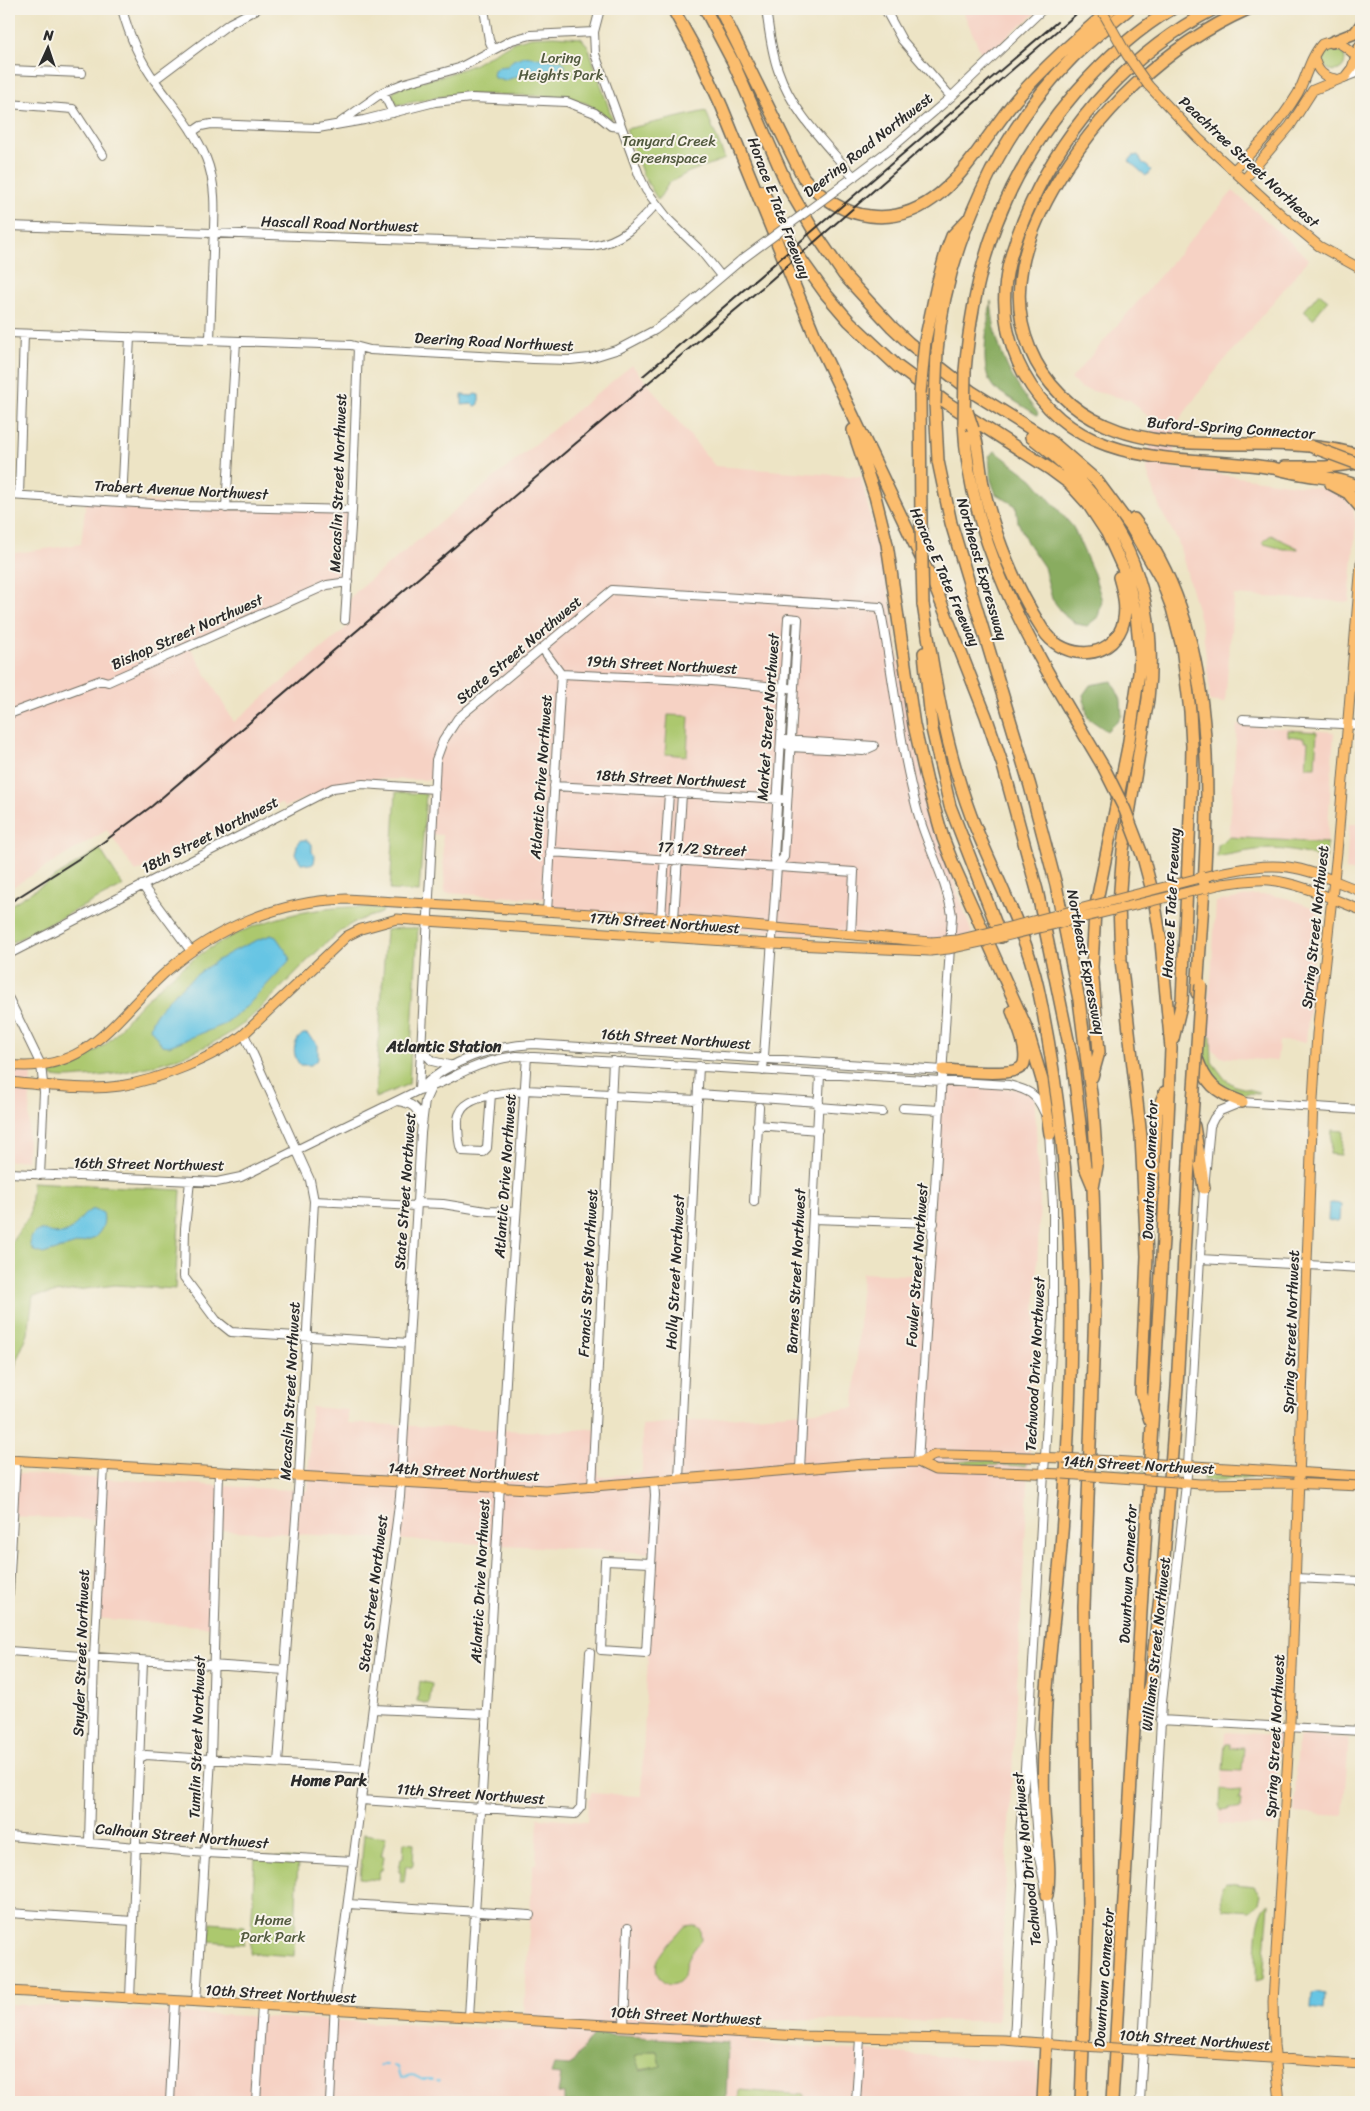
<svg xmlns="http://www.w3.org/2000/svg" width="1370" height="2111" viewBox="0 0 1370 2111" font-family="Sriracha,sans-serif">
	<style>
		.built { fill: #f6d2c4 }
		.green { fill: #acc86e; stroke: #6c7a4c }
		.forest { fill: #89ac61; stroke: #5a6c46; fill-rule: evenodd }
		.water { fill: #66c5e4; stroke: #487888 }
		.lines { fill: none; stroke-linecap: round; stroke-linejoin: round }
		.stream { stroke: #66c5e4; stroke-width: 2 }
		.minor-casing { stroke: #6f6c61; stroke-width: 10 }
		.major-casing { stroke: #6f6c61; stroke-width: 11 }
		.highway-casing { stroke: #6f6c61; stroke-width: 14 }
		.minor { stroke: #fff; stroke-width: 8 }
		.major { stroke: #fbbd6e; stroke-width: 9 }
		.highway { stroke: #fbbd6e; stroke-width: 11 }
		.rail { stroke: #2b2b2b; stroke-width: 2 }
		.minor-bridge-casing { stroke: #6f6c61; stroke-width: 10; stroke-linecap: butt }
		.major-bridge-casing { stroke: #6f6c61; stroke-width: 11; stroke-linecap: butt }
		.highway-bridge-casing { stroke: #6f6c61; stroke-width: 14; stroke-linecap: butt }
		.minor-bridge { stroke: #fff; stroke-width: 8 }
		.major-bridge { stroke: #fbbd6e; stroke-width: 9 }
		.highway-bridge { stroke: #fbbd6e; stroke-width: 11 }
		.labels { text-anchor: middle; dominant-baseline: central; stroke-width: 4; stroke-linejoin: round; paint-order: stroke }
		.park-label { font-size: 15px; fill: #525a3f; stroke: #f7f3e8 }
		.street-label { font-size: 15px; fill: #2b2b2b; stroke: #f7f3e8 }
		.neighbourhood-label { font-size: 16px; font-weight: bold; fill: #2b2b2b; stroke: #f7f3e8 }
	</style>
	<rect width="100%" height="100%" fill="#f7f3e8"/>
	<filter id="ink" filterUnits="userSpaceOnUse"><feTurbulence type="fractalNoise" baseFrequency=".02" numOctaves="2"/><feDisplacementMap in="SourceGraphic" scale="10" xChannelSelector="R" yChannelSelector="G"/><feConvolveMatrix kernelMatrix="1 2 1 2 8 2 1 2 1" color-interpolation-filters="sRGB"/></filter>
	<filter id="wash" filterUnits="userSpaceOnUse"><feTurbulence type="fractalNoise" baseFrequency=".0096" numOctaves="4" result="noise"/><feDisplacementMap in="SourceGraphic" scale="20" xChannelSelector="R" yChannelSelector="G"/><feGaussianBlur stdDeviation="1.12" result="paint"/><feColorMatrix in="noise" values="0 0 0 0 0 0 0 0 0 0 0 0 0 0 0 0 0 1.4 0 .05"/><feComposite in="paint" operator="in"/></filter>
	<g filter="url(#wash)">
		<rect width="100%" height="100%" fill="#ede4c5"/>
		<path class="built" d="M962,9H1042L1013,31L984,60Z
			M1233,191L1309,259L1208,380L1175,426L1173,468L1340,491L1353,507L1356,526L1349,602L1234,595L1225,703L1209,701V685L1203,631L1178,541L1161,511L1147,471L1153,421L1130,400L1080,388L1071,379Z
			M632,365L715,466L861,477L889,595L907,715L938,837L972,934L951,940L842,938L545,915V899L445,893L442,835L426,834L432,780L356,779L284,807L281,803L260,811L136,872L107,830L9,889V554L81,544L86,500L352,508L349,576L187,642L234,722L346,628L348,600L361,587Z
			M1237,725L1334,732L1327,843L1229,837Z
			M1349,824H1361V873L1346,870Z
			M1253,895H1270L1290,899L1314,908L1318,916L1306,1042L1279,1041L1277,1061L1221,1057L1211,1047V1036L1204,1035L1206,1011L1211,981L1216,902Z
			M9,1068L31,1074L27,1160L9,1161Z
			M940,1084L1034,1090L1040,1198L1028,1488L998,2021L753,2020L751,2043L1035,2063L1038,2072L1036,2102H9V2004L523,2030L533,1864H536L538,1818L587,1822L588,1799H590L591,1793L641,1796L653,1553L219,1530L211,1627L94,1618L98,1520L9,1516V1473L308,1491L311,1407L348,1410V1423L549,1432L596,1428L599,1477L642,1473V1425L854,1408L862,1273L930,1276Z
			M1225,1732L1279,1735L1274,1827L1219,1824Z
			M1303,1735L1349,1738L1343,1816L1294,1813L1298,1740Z"/>
		<path class="green" d="M554,36L581,38L588,46L612,118L610,119L586,103L552,96L456,94L397,105L392,95L395,90L407,84L443,76L473,65L514,42L531,37Z
			M1323 60a11 11 0 1 1 22 0a11 11 0 1 1-22 0Z
			M706,111L725,159L689,172L669,183L658,200L643,175L626,129Z
			M1319,293L1328,300L1313,319L1304,311Z
			M1271,535L1298,548V549H1283L1264,544L1263,541Z
			M668,715L689,716L687,756L665,754Z
			M1288,730L1317,732L1315,767H1306L1308,741H1305V738L1288,736Z
			M396,792L426,794L419,892L390,890Z
			M1229,837L1327,843L1326,858C1314,857 1303,852 1291,851C1266,846 1242,852 1217,857L1218,845Z
			M100,849L123,886L9,944V906Z
			M351,907L380,908L384,910C379,916 367,916 360,920C352,923 344,928 337,934C306,959 280,991 250,1018C212,1053 131,1076 81,1077C71,1078 60,1079 50,1076L49,1072L52,1069C72,1062 96,1055 112,1038C117,1034 120,1028 124,1023C133,1013 143,1002 153,993C209,938 273,910 351,907Z
			M400,928H418L409,1084L375,1098L386,930Z
			M1204,1035L1211,1036L1212,1062L1225,1079L1235,1086L1259,1092V1094L1246,1093L1245,1095C1209,1092 1202,1066 1204,1035Z
			M1332,1130L1343,1131L1341,1155L1330,1154Z
			M32,1182L181,1190L175,1289L115,1285L33,1296L28,1334L17,1359L11,1386L9,1440V1246L30,1215Z
			M985,1460L1026,1463V1466L986,1465L947,1467L933,1465L935,1463Z
			M1063,1466L1161,1472L1168,1474L1070,1469Z
			M1261,1474L1280,1476H1261L1225,1480H1203L1204,1475Z
			M420,1681L432,1684L429,1704L417,1701Z
			M1225,1744H1230V1748L1244,1747L1242,1771L1223,1770Z
			M1221,1789L1231,1791L1241,1790L1239,1800H1241L1240,1809L1229,1807V1809L1222,1810L1220,1807Z
			M364,1834L386,1837L381,1856H384L382,1870H380L378,1880L360,1878Z
			M404,1842L414,1843L413,1864L412,1866H406L404,1882H400L401,1873L399,1872L401,1858H403Z
			M255,1856L298,1859L294,1956L250,1953Z
			M1226,1883L1254,1886L1261,1895L1259,1904L1250,1911L1224,1909C1220,1903 1220,1888 1226,1883Z
			M1269,1903L1263,1979L1256,1981C1257,1960 1253,1915 1269,1903Z
			M211,1923L245,1926L244,1944L209,1941Z
			M693,1925L700,1929L701,1940C696,1947 689,1955 686,1963C684,1970 686,1976 680,1981C667,1993 651,1974 658,1960C664,1948 677,1936 685,1926Z
			M646,2051H658L661,2065L659,2067L638,2070L635,2056Z
			M739,2090L805,2095L804,2102H738Z"/>
		<path class="forest" d="M991,301C995,348 1008,377 1038,413L1037,415L995,389C977,371 988,325 991,301Z
			M995,451L1032,479L1073,527L1094,574L1102,601L1098,617L1087,626L1077,624L1066,617L1052,599L1044,567L1027,542L1018,522L1016,506L996,494L991,480L989,456Z
			M1112,681L1121,700L1122,716L1107,731L1088,718L1083,695L1090,685Z
			M594,2034L728,2043L726,2102H564V2094L558,2093L561,2075L551,2074L554,2065L570,2066ZM649,2051H658L661,2066L640,2071L635,2056Z"/>
		<path class="water" d="M524,56L562,61L566,66L559,75L528,72L504,81L493,77L494,70L498,67L508,66L513,60Z
			M1138,155L1144,165L1145,164L1151,170L1146,176L1129,161L1133,156Z
			M475,394L479,395V404L476,406L472,404L462,405V395L472,396Z
			M301,840H307L312,844V852L315,857L314,863L311,865L301,863L295,854L297,845Z
			M271,935L276,937L290,957L289,961L247,1006L223,1025L169,1046L162,1045L150,1028C153,1014 163,1005 172,996C201,968 233,948 271,935Z
			M303,1034H307L318,1045V1059L311,1065H300C292,1055 292,1042 303,1034Z
			M1332,1203L1341,1204L1340,1221L1337,1222L1328,1220L1329,1204Z
			M95,1209L103,1213C106,1224 101,1232 93,1239L43,1254L34,1251L30,1245L31,1237C42,1223 50,1237 64,1233C77,1230 81,1211 95,1209Z
			M1316,1992L1325,1994L1324,2010L1311,2008L1312,1993Z"/>
		<g class="lines">
			<path class="stream" d="M380,2065H387
				M393,2066L397,2067L399,2074L402,2077
				M404,2077L413,2075L423,2080H433
				M437,2081H439"/>
		</g>
	</g>
	<g filter="url(#ink)">
		<g class="lines">
			<g class="minor-casing">
				<path id="minor" d="M122,9C129,35 139,59 155,81C173,106 194,129 206,158C218,187 214,221 213,252C212,282 211,311 210,340
					M484,9L489,40L493,49
					M600,9L594,32L595,54L639,175L646,190L669,220L701,251L721,276
					M766,9C769,29 771,50 778,70C792,112 826,144 854,177
					M885,9L902,40L951,97
					M9,70L82,73
					M1343,78L1361,71
					M154,80L230,23L257,9
					M383,92L393,113
					M9,104L73,109L103,155
					M338,124L383,92L405,83L459,68L512,40L531,35L594,32
					M192,132L201,126L211,124L318,128L364,120L435,102L471,98L567,102L595,113L611,126L621,127
					M844,184L893,147L951,97L1043,9
					M9,226L592,246C621,242 637,225 656,204
					M9,333L351,345L370,350L533,359L570,360L590,358L619,349L655,330L681,311L741,260
					M9,495L184,506L352,510
					M19,495L24,334
					M122,502L130,337
					M226,508L236,341
					M345,620L352,510L358,347
					M542,648L561,674
					M561,674L711,681L788,688
					M9,714L101,680L108,682L327,585L348,582
					M1243,719L1361,725
					M785,740L874,746
					M787,745L790,747L863,751L874,746
					M554,786L782,799
					M550,852L854,872L851,934
					M142,885L191,951
					M547,912L561,674
					M661,918L669,793
					M674,919L682,794
					M9,954L333,788L363,784L435,789
					M9,999L41,1065L44,1092L40,1175
					M244,1034L310,1180L314,1201L299,1477L278,1763
					M421,1049L432,1061L453,1066
					M763,1071L777,866L774,857L788,618L798,619L784,857L777,866
					M420,1089C449,1060 493,1046 533,1044L943,1070
					M419,1090L436,760L443,741L458,718L612,590L880,607C893,673 899,741 916,806C925,843 946,877 952,915L918,1462
					M524,1090L611,1094
					M491,1094L487,1148L483,1152L462,1151C458,1145 459,1136 458,1128C458,1123 457,1118 460,1113C467,1095 508,1092 524,1091
					M698,1094L819,1102
					M611,1096L698,1100
					M397,1101C411,1103 419,1107 420,1122
					M819,1107L882,1112
					M903,1108L940,1110
					M757,1125L818,1130
					M9,1173L217,1182L241,1177L419,1090C437,1087 451,1077 467,1070C483,1063 500,1058 517,1056L1009,1085C1028,1090 1036,1093 1044,1112
					M190,1181L185,1228L184,1277L216,1320L231,1332L409,1343
					M314,1201L416,1206
					M754,1202L759,1107
					M416,1203L443,1204L486,1211L516,1212
					M813,1219L934,1223
					M1200,1259L1361,1268
					M800,1469L820,1075
					M679,1479L699,1066
					M592,1487L613,1061
					M651,1563L605,1561L601,1650L646,1653L655,1495L654,1482
					M1295,1578L1361,1581
					M9,1593L16,1460
					M9,1651L285,1670
					M373,1709L486,1714
					M1160,1720L1361,1731
					M140,1758L146,1755L365,1769
					M361,1800L575,1814L581,1807L590,1652
					M9,1836L206,1853L353,1861
					M89,1842L94,1657L104,1466
					M1021,1857L1028,1851L1038,1853
					M348,1904L530,1915
					M9,1913L133,1921
					M130,1999L143,1661
					M196,2002L211,1758L219,1472
					M469,2017L512,1278L527,1056
					M624,2026L628,1928
					M1014,2041L1022,1885L1020,1835L1027,1741
					M1046,2043L1051,1942L1047,1895L1038,1853L1029,1732L1053,1318V1205L1049,1131
					M170,2102L175,2001
					M256,2102L262,2006
					M330,2102L335,2002L400,1497L421,1133L425,1101L431,1088
					M856,2102L860,2038
					M1140,2102L1162,1702L1188,1466L1204,1188L1210,1126L1214,1118L1220,1111L1242,1102L1361,1110"/>
			</g>
			<g class="major-casing">
				<path id="major" d="M1314,57C1317,70 1322,77 1336,79
					M1148,85L1198,138L1284,217L1319,246L1361,269
					M1234,170C1259,145 1280,123 1298,93C1306,78 1310,57 1322,44C1337,38 1345,46 1356,56L1352,68L1345,77L1313,90L1290,126L1244,180
					M1215,874C1238,869 1264,864 1288,867C1313,870 1338,883 1361,891
					M1222,884C1238,882 1253,879 1269,880C1300,883 1332,899 1361,910
					M9,1065C90,1074 115,1017 167,971C216,927 280,901 346,899L674,919L931,942
					M9,1082C45,1085 84,1091 120,1086C158,1080 214,1058 244,1034L347,936L361,929L397,919L771,944L930,951
					M9,1460L545,1490L865,1464L918,1462L935,1455H949L1063,1458
					M918,1462L935,1470L1063,1474
					M1177,1465L1361,1476
					M1176,1482L1200,1484L1287,1483L1361,1486
					M9,1991L800,2036L1004,2040L1066,2045
					M1132,2049L1361,2064
					M1280,2102L1274,2045L1273,2002L1290,1722L1313,1100L1317,1034L1337,852L1361,563"/>
			</g>
			<g class="highway-casing">
				<path id="highway" d="M673,9L698,54L722,107L815,336L935,587L986,716L1003,766L1037,890L1073,1064L1085,1167L1093,1186
					M705,9L733,62L789,189L815,233L844,275L892,327L909,343L972,392L1052,442L1097,481L1131,527L1161,579L1172,608L1182,647L1190,711L1192,746L1191,793L1182,1001L1173,1039
					M720,9L803,177C821,198 842,213 870,216C945,225 979,141 1020,95C1048,63 1079,36 1111,9
					M1214,9C1134,50 1068,122 1031,203C1006,257 993,305 1018,362C1033,396 1060,425 1094,440C1151,465 1213,458 1273,468C1282,470 1292,473 1301,474C1322,478 1342,478 1361,488
					M1248,9C1165,46 1096,113 1052,191C1024,241 1007,294 1030,349C1044,383 1072,411 1105,425C1181,460 1282,430 1361,456
					M1332,42L1355,33L1361,25
					M1356,56L1361,46
					M762,191L797,254L825,293L849,321L897,366L947,403L1050,469L1069,483L1088,504L1107,533L1127,577L1136,614L1140,653L1139,673L1128,747L1095,910L1092,967L1099,1052L1092,1077
					M925,341L937,285L947,249L952,236L968,219
					M937,351C946,247 998,133 1072,58C1090,40 1110,25 1129,9
					M965,371C974,263 1004,176 1075,93C1103,61 1136,30 1172,9
					M920,393L921,523
					M935,404L938,461L951,523L1030,786L1056,885L1079,1000L1093,1109L1097,1166L1093,1188L1096,1281L1084,1607L1088,1911L1081,2102
					M964,423C969,552 1040,659 1104,768
					M973,429C980,448 979,470 984,489C995,537 1016,588 1043,630C1059,656 1102,663 1119,633C1129,616 1124,594 1119,577
					M853,430L875,496L887,544L914,725L927,782L943,838L954,866L1027,1029L1042,1080L1050,1134
					M1031,437C1121,505 1161,586 1148,699L1123,850L1119,903L1121,960L1141,1137L1147,1256L1141,1392L1150,1420
					M1284,467H1326L1358,463
					M1331,484L1348,493L1361,508
					M1134,519C1232,647 1206,842 1197,993
					M923,604C934,677 945,746 971,816C993,873 1025,928 1038,988C1078,1174 1076,1357 1061,1546C1057,1599 1049,1651 1046,1704C1044,1739 1042,1774 1044,1810C1045,1838 1052,1867 1047,1895
					M924,653L932,729L950,806L1001,937
					M1196,1056C1206,1084 1215,1092 1242,1102
					M943,1070C958,1070 1020,1079 1024,1063C1028,1048 1017,1025 1012,1011
					M1194,1126L1204,1188
					M1151,1212L1157,1112L1165,1092
					M1140,1716L1150,1684L1163,1571L1177,1387L1189,1163
					M1043,2102L1046,2043
					M1112,2102L1163,1239L1171,1048L1161,942L1154,898L1143,857"/>
			</g>
			<use href="#minor" class="minor"/>
			<use href="#major" class="major"/>
			<use href="#highway" class="highway"/>
			<path class="rail" d="M643,376L1057,22
				M9,903L94,849L152,806L575,444L764,286L1082,9"/>
			<g class="minor-bridge-casing">
				<path id="minor-bridge" d="M741,260L844,184"/>
			</g>
			<g class="major-bridge-casing">
				<path id="major-bridge" d="M1101,9L1127,55L1148,85
					M931,942L957,940L986,933L1215,874
					M930,951L948,949L985,941L1222,884
					M1063,1458L1177,1465
					M1063,1474L1176,1482
					M1066,2045L1132,2049"/>
			</g>
			<g class="highway-bridge-casing">
				<path id="highway-bridge" d="M920,393L925,341
					M935,404L937,351
					M967,411L973,429
					M964,423L965,371
					M1310,446L1361,465
					M921,523L923,604
					M1104,768L1125,810L1143,857
					M1202,877L1205,888
					M1189,1163L1201,984"/>
			</g>
			<use href="#minor-bridge" class="minor-bridge"/>
			<use href="#major-bridge" class="major-bridge"/>
			<use href="#highway-bridge" class="highway-bridge"/>
		</g>
	</g>
	<g class="labels">
		<g class="park-label">
			<text x="561" y="58">Loring<tspan x="561" dy="17">Heights Park</tspan></text>
			<text x="669" y="141">Tanyard Creek<tspan x="669" dy="17">Greenspace</tspan></text>
			<text x="273" y="1920">Home<tspan x="273" dy="17">Park Park</tspan></text>
		</g>
		<g class="street-label">
			<text transform="translate(868 145) rotate(-38)">Deering Road Northwest</text>
			<text transform="translate(1249 162) rotate(43)">Peachtree Street Northeast</text>
			<text transform="translate(779 208) rotate(69)">Horace E Tate Freeway</text>
			<text transform="translate(340 224) rotate(2)">Hascall Road Northwest</text>
			<text transform="translate(494 342) rotate(3)">Deering Road Northwest</text>
			<text transform="translate(1231 428) rotate(4)">Buford-Spring Connector</text>
			<text transform="translate(338 483) rotate(-88)">Mecaslin Street Northwest</text>
			<text transform="translate(181 490) rotate(3)">Trabert Avenue Northwest</text>
			<text transform="translate(982 569) rotate(74)">Northeast Expressway</text>
			<text transform="translate(945 577) rotate(66)">Horace E Tate Freeway</text>
			<text transform="translate(187 632) rotate(-24)">Bishop Street Northwest</text>
			<text transform="translate(519 650) rotate(-40)">State Street Northwest</text>
			<text transform="translate(662 665) rotate(3)">19th Street Northwest</text>
			<text transform="translate(768 717) rotate(-86)">Market Street Northwest</text>
			<text transform="translate(541 777) rotate(-86)">Atlantic Drive Northwest</text>
			<text transform="translate(671 779) rotate(3)">18th Street Northwest</text>
			<text transform="translate(210 835) rotate(-27)">18th Street Northwest</text>
			<text transform="translate(702 849) rotate(3)">17 1/2 Street</text>
			<text transform="translate(1171 903) rotate(-87)">Horace E Tate Freeway</text>
			<text transform="translate(665 923) rotate(4)">17th Street Northwest</text>
			<text transform="translate(1315 927) rotate(-84)">Spring Street Northwest</text>
			<text transform="translate(1086 962) rotate(79)">Northeast Expressway</text>
			<text transform="translate(676 1039) rotate(4)">16th Street Northwest</text>
			<text transform="translate(149 1164) rotate(1)">16th Street Northwest</text>
			<text transform="translate(1150 1170) rotate(-88)">Downtown Connector</text>
			<text transform="translate(505 1176) rotate(-86)">Atlantic Drive Northwest</text>
			<text transform="translate(405 1191) rotate(-86)">State Street Northwest</text>
			<text transform="translate(917 1265) rotate(-86)">Fowler Street Northwest</text>
			<text transform="translate(796 1271) rotate(-87)">Barnes Street Northwest</text>
			<text transform="translate(675 1272) rotate(-87)">Holly Street Northwest</text>
			<text transform="translate(588 1273) rotate(-87)">Francis Street Northwest</text>
			<text transform="translate(1291 1332) rotate(-88)">Spring Street Northwest</text>
			<text transform="translate(1035 1364) rotate(-87)">Techwood Drive Northwest</text>
			<text transform="translate(290 1391) rotate(-87)">Mecaslin Street Northwest</text>
			<text transform="translate(1139 1465) rotate(3)">14th Street Northwest</text>
			<text transform="translate(464 1472) rotate(3)">14th Street Northwest</text>
			<text transform="translate(1128 1574) rotate(-87)">Downtown Connector</text>
			<text transform="translate(480 1581) rotate(-87)">Atlantic Drive Northwest</text>
			<text transform="translate(373 1593) rotate(-83)">State Street Northwest</text>
			<text transform="translate(1156 1644) rotate(-84)">Williams Street Northwest</text>
			<text transform="translate(81 1653) rotate(-88)">Snyder Street Northwest</text>
			<text transform="translate(1275 1736) rotate(-87)">Spring Street Northwest</text>
			<text transform="translate(197 1737) rotate(-88)">Tumlin Street Northwest</text>
			<text transform="translate(471 1794) rotate(4)">11th Street Northwest</text>
			<text transform="translate(182 1836) rotate(5)">Calhoun Street Northwest</text>
			<text transform="translate(1027 1859) rotate(-96)">Techwood Drive Northwest</text>
			<text transform="translate(1104 1978) rotate(-86)">Downtown Connector</text>
			<text transform="translate(281 1994) rotate(3)">10th Street Northwest</text>
			<text transform="translate(686 2016) rotate(3)">10th Street Northwest</text>
			<text transform="translate(1195 2040) rotate(4)">10th Street Northwest</text>
		</g>
		<g class="neighbourhood-label">
			<text x="444" y="1046">Atlantic Station</text>
			<text x="329" y="1780">Home Park</text>
		</g>
	</g>
	<rect width="1370" height="2111" fill="none" stroke="#f7f3e8" stroke-width="30"/>
	<g transform="translate(48 48) rotate(3)" stroke="#f7f3e8" stroke-width="4" paint-order="stroke">
	<path d="M0-4L9 19L0 12L-9 19Z" fill="#2b2b2b"/>
	<text y="-8" font-size="14" font-weight="bold" text-anchor="middle" fill="#2b2b2b">N</text>
	</g>
</svg>
